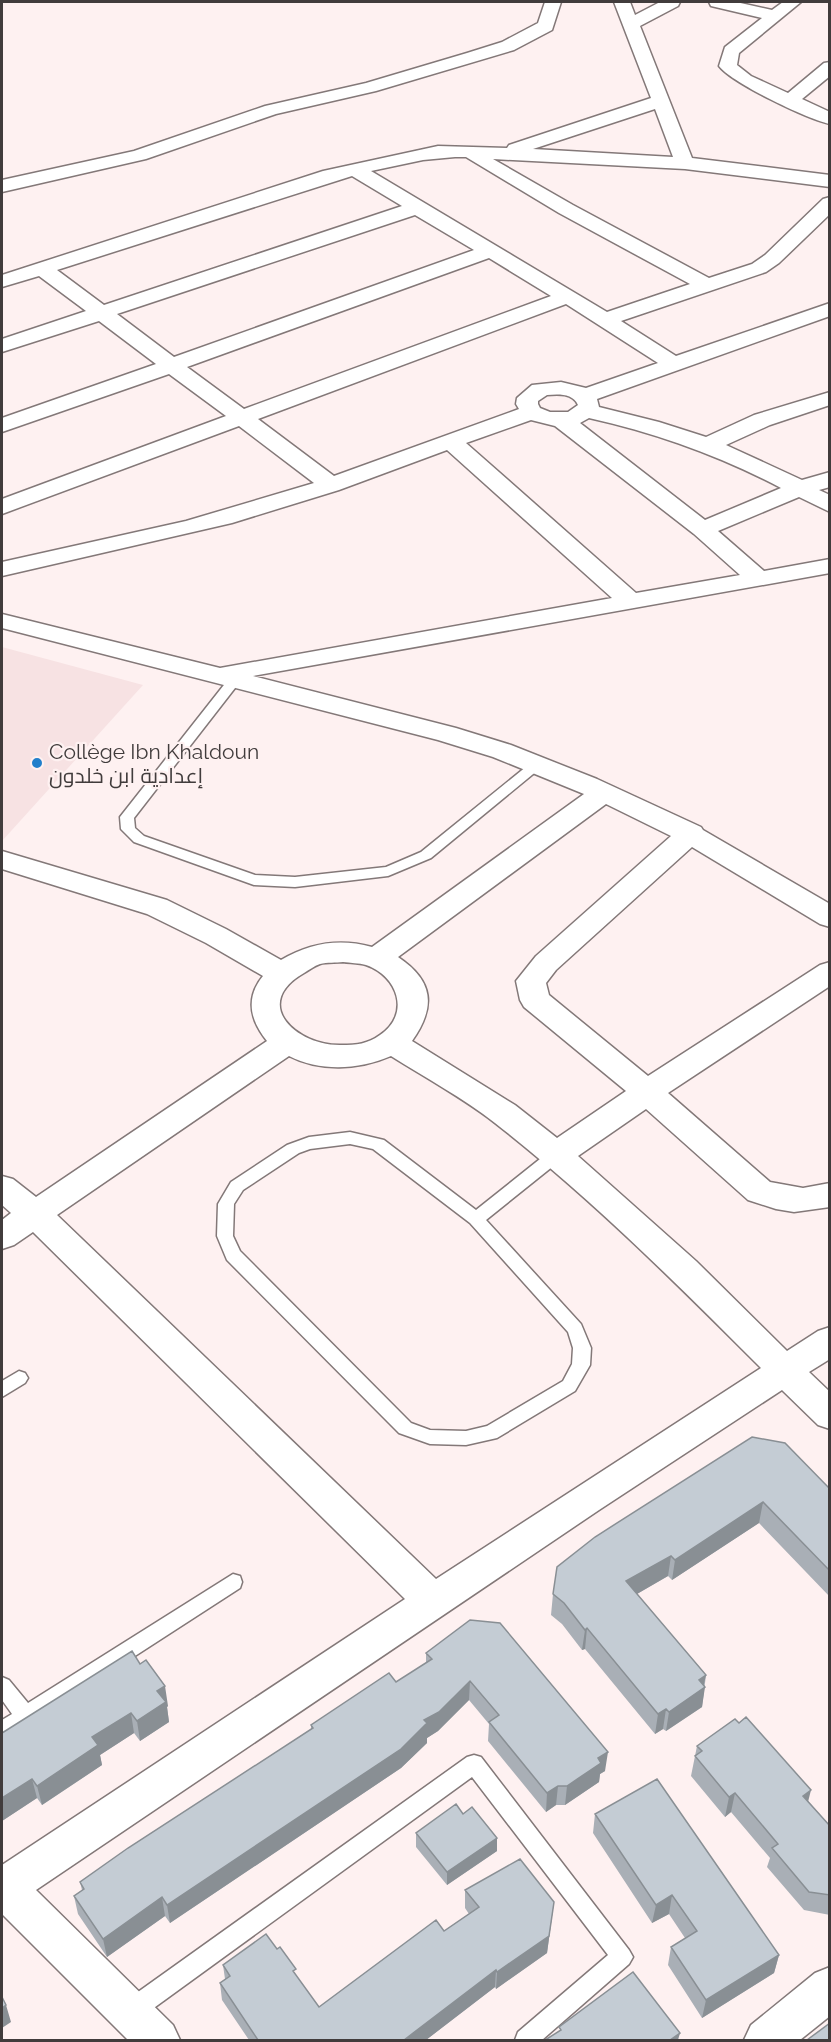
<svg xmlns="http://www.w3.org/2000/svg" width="831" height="2042" viewBox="0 0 831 2042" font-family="Raleway,Cairo,sans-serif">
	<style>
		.built { fill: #f7e2e3 }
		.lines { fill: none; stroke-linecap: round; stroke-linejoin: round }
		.lane-casing { stroke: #837878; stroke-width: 3 }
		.street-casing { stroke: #837878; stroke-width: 3 }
		.lane { fill: #fff; fill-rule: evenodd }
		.street { fill: #fff; fill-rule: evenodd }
		.wall { fill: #a9afb6 }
		.shaded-wall { fill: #898f94 }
		.building { fill: #c4ccd4; stroke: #898f94; stroke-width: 1.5 }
		.poi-dot { fill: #217fcb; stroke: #fef1f1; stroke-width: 2 }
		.labels { text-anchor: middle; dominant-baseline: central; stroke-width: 4.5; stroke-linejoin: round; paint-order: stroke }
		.poi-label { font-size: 21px; fill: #413c3c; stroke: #fef1f1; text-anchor: start }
	</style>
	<rect width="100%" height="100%" fill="#fef1f1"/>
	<path class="built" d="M2,647L143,685L2,841Z"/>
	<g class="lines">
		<g class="lane-casing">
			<path id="lane" d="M236,675L242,679L134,818L135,828L144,836L255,875L295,877L386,867L421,852L532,762L537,761L544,765L431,858L388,876L295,887L254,885L134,842L121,829L120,817L231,676Z
				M350,1132L384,1140L476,1210L550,1151H562L564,1155L562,1159L486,1220L581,1324L591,1348L590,1365L575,1391L497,1438L466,1445L430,1444L399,1433L227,1260L217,1236L218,1204L231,1182L287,1145L309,1137ZM350,1144L373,1149L470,1223L568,1332L573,1348L572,1364L563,1381L487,1426L466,1431L430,1430L411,1423L240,1251L233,1236L234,1204L243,1190L299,1153L310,1149Z
				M19,1371L25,1373L28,1378L25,1383L2,1397V1381Z
				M233,1574L240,1576L242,1582L240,1588L33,1722L2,1740V1720L12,1714L2,1700V1677L9,1680L28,1703Z
				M474,1755L481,1757L629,1950L633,1957L629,1964L542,2040H515L518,2032L608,1955L472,1777L140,2018L132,2021L124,2018L121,2010L124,2002L467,1757Z"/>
		</g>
		<g class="street-casing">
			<path id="street" d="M545,2H561L552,30L514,50L376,91L276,114L146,159L2,192V180L134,151L265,106L366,83L467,53L502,42L538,23Z
				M614,2H630L635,15L660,2H680L678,6L640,26L692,158L830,175V187L685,169L493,159L573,205L709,278L752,264L765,255L823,199L830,197V214L779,263L766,272L621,321L676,356L830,303V316L597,399L599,407L659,422L706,437L754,415L830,392V405L770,425L726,445L802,480L830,472V487L819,490L830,495V512L799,497L718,531L764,571L830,559V573L253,676L456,728L511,745L597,779L701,827L703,830L830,904V927L820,924L692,847L556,970L546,983L549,995L648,1076L820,965L830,962V986L668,1093L770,1182L803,1188L830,1183V1207L794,1212L776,1209L748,1200L646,1109L578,1156L696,1261L787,1351L818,1331L830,1327V1359L809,1372L830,1392V1429L818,1425L782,1390L599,1510L36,1890L173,2025L180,2040H128L2,1914V1865L405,1599L33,1232L14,1245L2,1249V1220L11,1213L2,1205V1176L13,1179L36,1197L267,1041C250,1020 245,998 263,976L206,943L147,914L2,869V851L167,900L226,929L281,960C310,943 339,938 372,947L584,794L493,757L438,740L2,628V614L220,668L612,598L447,450L339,490L232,523L2,576V562L186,521L314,483L239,426L2,514V499L226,416L169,374L2,432V418L156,364L99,321L2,352V339L86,311L39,276L2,287V275L323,171L438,146L507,148L509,145L651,98ZM655,109L673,157L533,149ZM455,157H466L559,213L690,284L607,312L371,171L423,160ZM352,176L402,206L104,305L57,270ZM415,215L474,250L174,357L117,314ZM489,258L551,296L244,409L187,367ZM566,304L658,363L586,388L561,382L532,385L517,398L516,404L519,409L334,476L258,419ZM547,395C558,394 573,393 578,405L568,412H550L540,408L538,404V401ZM589,418C657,433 720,456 781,488L705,520L580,423ZM531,420L555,426L694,534L740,575L636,593L466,443ZM606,804L671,836L536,956L516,981L520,1000L524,1007L626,1091L557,1138L515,1105L412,1041C436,1007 434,981 398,957ZM343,962C350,963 359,963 366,965C398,976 411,1014 380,1035C368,1044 356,1045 341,1045C297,1046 250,1004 304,973C309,970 314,966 320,964C327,962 336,963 343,962ZM289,1056C320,1072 359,1070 391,1056C426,1078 463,1098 495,1123C590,1197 676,1283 761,1368L436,1579L57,1215Z
				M709,2H736L772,10L783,2H801L739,53L737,65L751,76L788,93L824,63L830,62V76L802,99L830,112V124C807,119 732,83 719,66L725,47L762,18L711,6Z
				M830,1967V2016L800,2040H744L751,2025L815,1973Z"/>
		</g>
		<use href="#lane" class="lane"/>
		<use href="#street" class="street"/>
	</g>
	<path class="wall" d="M752,1437L830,1489V1597L759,1523L672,1580L668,1576L637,1594L706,1675L702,1707L666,1731L663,1729L655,1734L585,1649L582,1650L562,1624L551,1615L553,1594Z
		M470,1620L605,1771L600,1774L599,1782L565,1805H556L546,1812L488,1741L489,1724L469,1700L438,1731L427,1738V1743L401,1768L170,1923L165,1916L107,1957L78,1914L74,1896L82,1890L80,1882L311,1729V1725L396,1682L426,1663V1653Z
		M168,1706L167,1707L169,1722L140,1741L134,1733L100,1755L102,1765L42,1805L37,1798L2,1821V1733Z
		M697,1746L808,1801L830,1826V1915L804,1910L767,1867L770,1858L731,1812L725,1817L691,1776Z
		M463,1814L497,1838V1851L447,1885L416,1847V1833Z
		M595,1814L779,1955L774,1973L702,2018L668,1965L671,1947L685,1938L669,1914L652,1923L593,1833Z
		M465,1890L554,1902L547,1953L496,1989L495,1987L426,2040H249L222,2000L220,1983L225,1979L223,1965L297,1977L319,2007L444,1931L469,1914L465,1908Z"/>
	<path class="shaded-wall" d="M763,1502L759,1523L672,1580L675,1560Z
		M671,1556L668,1576L623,1602L626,1581Z
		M587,1628L585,1649L582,1650L585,1630Z
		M706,1675L703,1688L705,1687L702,1707L666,1731L669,1712L699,1680Z
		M470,1681L469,1700L438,1731L427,1738V1743L401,1768L170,1923L167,1905L424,1720Z
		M165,1686L168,1706L167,1707L169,1722L140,1741L137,1721L157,1691Z
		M666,1709L663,1729L655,1734L658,1714Z
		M131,1713L134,1733L100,1755L102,1765L42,1805L37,1786L92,1737Z
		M608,1752L605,1771L600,1774L599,1782L565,1805L567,1786L598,1758Z
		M32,1779L37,1798L2,1821V1798Z
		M558,1786L556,1805L546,1812L547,1793Z
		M811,1790L806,1810L803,1796Z
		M735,1793L731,1812L725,1817L729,1797Z
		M497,1838V1851L447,1885V1872Z
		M672,1895L669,1914L652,1923L656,1905Z
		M162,1897L165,1916L107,1957L103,1939Z
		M554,1902L547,1953L496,1989L497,1972Z
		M779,1955L774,1973L702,2018L706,2000Z
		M496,1970L495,1987L426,2040H404Z
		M6,2005L11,2022L2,2028V2008Z
		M680,2033L678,2040H670Z"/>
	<path class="building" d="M752,1437L785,1443L830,1489V1571L763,1502L675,1560L671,1556L626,1581L706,1675L699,1680L705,1687L669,1712L666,1709L658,1714L587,1628L585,1630L564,1603L553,1594L557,1567L595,1537Z
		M470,1620L500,1623L608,1752L598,1758L601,1763L567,1786H558L547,1793L489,1722L499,1715L470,1681L439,1712L424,1720L427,1723L401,1749L167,1905L162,1897L103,1939L74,1896L84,1889L80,1882L128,1848L313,1728L311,1725L389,1673L396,1682L432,1659L426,1653Z
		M132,1651L140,1664L146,1660L165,1686L157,1691L166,1702L137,1721L131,1713L92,1737L98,1745L37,1786L32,1779L2,1798V1733Z
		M746,1717L811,1790L803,1796L830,1826V1895L809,1892L772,1848L778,1844L735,1793L729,1797L695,1756L702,1751L697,1746L735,1719L739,1723Z
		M657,1779L779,1955L706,2000L671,1947L697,1931L672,1895L656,1905L595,1814Z
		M456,1804L463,1814L472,1807L497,1838L447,1872L416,1833Z
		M520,1859L554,1902L549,1936L497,1972L496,1970L404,2040H258L220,1983L230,1976L223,1965L266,1934L277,1949L280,1947L296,1969L293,1971L319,2007L436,1920L444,1931L479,1907L465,1890Z
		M633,1972L680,2033L670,2040H545L561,2030L559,2027Z
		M2,1997L6,2005L2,2008Z
		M830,2023V2040H807Z"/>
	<circle class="poi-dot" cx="37" cy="763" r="6"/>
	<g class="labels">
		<g class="poi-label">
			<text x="49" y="751">Collège Ibn Khaldoun<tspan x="49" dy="24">إعدادية ابن خلدون</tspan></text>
		</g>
	</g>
	<rect width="831" height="2042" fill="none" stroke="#413c3c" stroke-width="6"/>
</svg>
